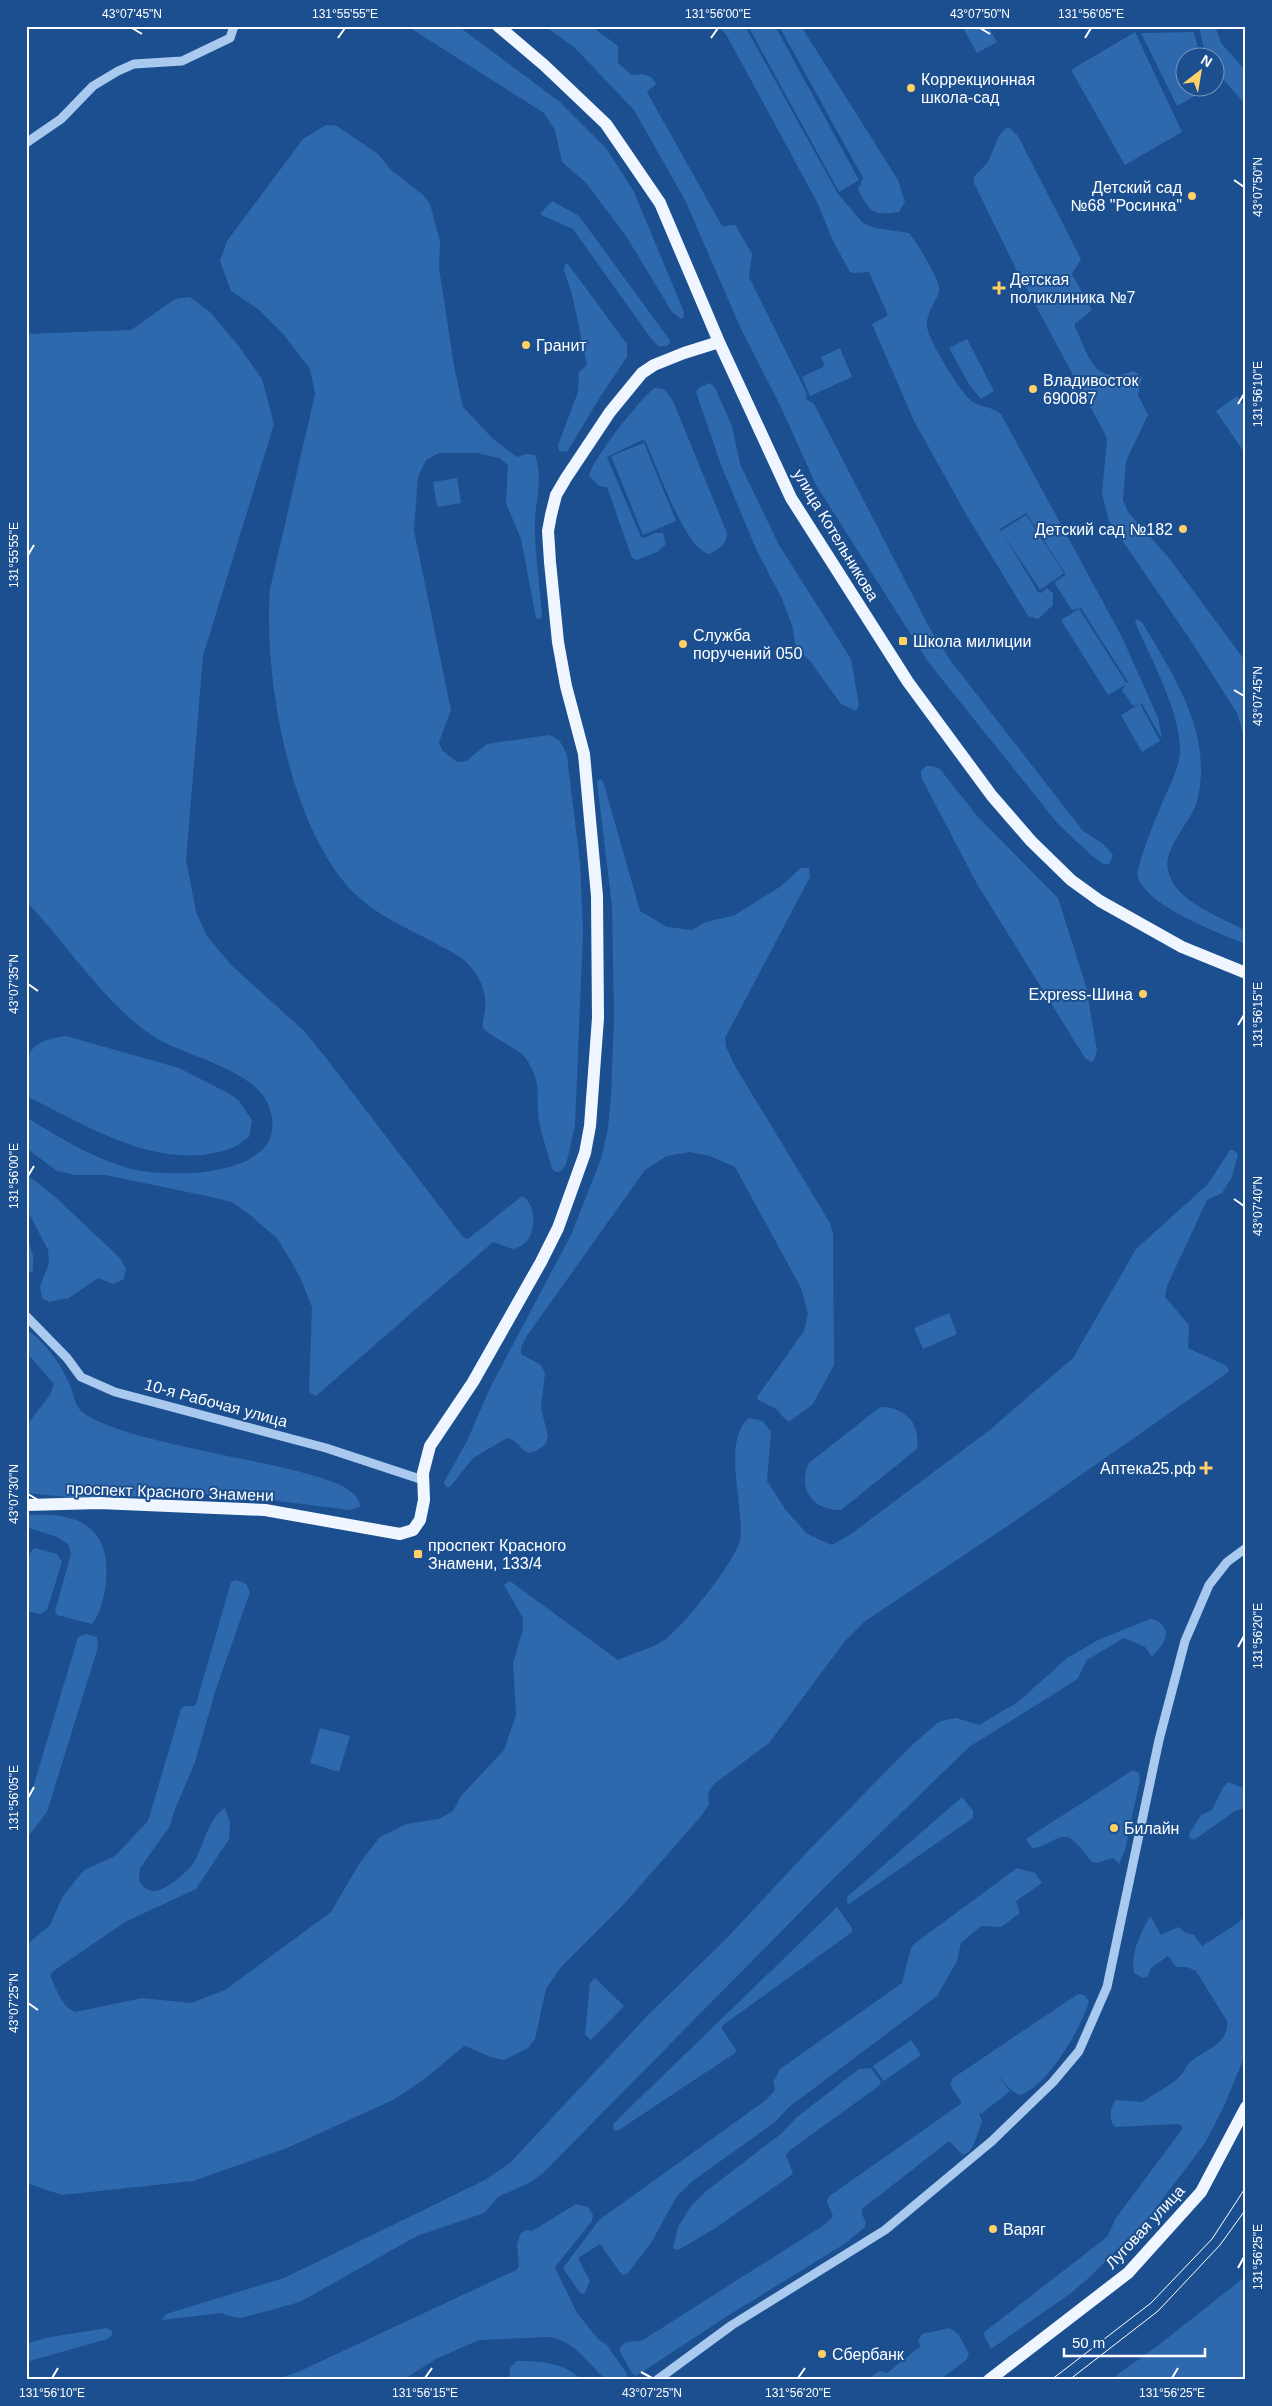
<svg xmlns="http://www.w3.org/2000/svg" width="1272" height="2406" viewBox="0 0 1272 2406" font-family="Helvetica,sans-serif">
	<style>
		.green { fill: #2e69ad }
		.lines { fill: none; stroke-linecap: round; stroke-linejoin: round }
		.minor { stroke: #a9c9ee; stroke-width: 9 }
		.major { stroke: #f0f6ff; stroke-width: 12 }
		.tram { stroke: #fff; stroke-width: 1 }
		.ticks { fill: none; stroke: #fff; stroke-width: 2 }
		.poi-dot { fill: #ffd166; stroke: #1b4f8f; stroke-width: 2 }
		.labels { text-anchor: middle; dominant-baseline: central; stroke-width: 4; stroke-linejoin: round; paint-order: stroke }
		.poi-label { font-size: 16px; fill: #fff; stroke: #1b4f8f; text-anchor: start }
		.street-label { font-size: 16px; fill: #fff; stroke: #1b4f8f }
		.neatline { fill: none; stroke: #fff; stroke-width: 2 }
		.ticks-label { font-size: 12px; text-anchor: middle; fill: #fff }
	</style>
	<rect width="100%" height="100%" fill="#1b4f8f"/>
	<path class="green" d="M407,26H458L560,102L606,148L634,192L684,312L683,318L681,319L672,312L626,236L586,183L562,162L555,130L544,113Z
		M545,26H591L618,46V63L632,75L642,74L651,77L656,84L647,92L722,226L735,225L752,254L749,277L807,394L806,399L814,404L929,627L950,660L1083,831L1102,843L1113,855L1109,864H1103L1091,855L1058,824L929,663L816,485L780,405L741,329L685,200L634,110L575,48Z
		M719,26H745L838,194L863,223L875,228L909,233C916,241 937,276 939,287C941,297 925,312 927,327C929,341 961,394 973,402C982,407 993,407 1001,414L1122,637L1158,718L1162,739L1142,704L1133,706L1122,690L1128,682L1081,608L1072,610L1055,584V582L1065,575V573L1026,513L1000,529L1001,531L1026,515L1064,573L1040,590L1002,532L1038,592L1041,593L1047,588L1053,593V605L1038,619L1028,616L966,514L914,421L872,324L887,316V313L869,272L855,273L850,272L832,239L818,204L727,36Z
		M748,26H775L859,180L839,192Z
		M779,26H801L898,180L905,202L899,212C873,216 869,212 858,189L863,178Z
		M962,26H988L997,42L977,53Z
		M1215,26L1221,43L1246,71V105L1215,70L1214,58L1206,57L1199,27Z
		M1135,32L1182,132L1125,165L1071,70Z
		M1194,32L1200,57L1184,58V88H1209L1177,106L1141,33Z
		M326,125L337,126L378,154L391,170L423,195L430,204L440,241L439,268L454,366L463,407L493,439L517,457L527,454L535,455C543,476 536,499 535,520C534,551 540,585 542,616L540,619L536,618L521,539L506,503L508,465L499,458L477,453H439L426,460L418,477L414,531L451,710L439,742L442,750L457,762L466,761L487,744L548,735C560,738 563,745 567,756L580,863L583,932L575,1126L566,1165L561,1171L556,1172L552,1169C548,1153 542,1137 539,1121C535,1095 543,1086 527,1060C520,1048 484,1034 483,1027C482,1021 485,1013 485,1008C487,993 480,978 471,967C461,955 446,949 433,942C407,928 378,916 356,895C290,831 263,678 270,589L315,394L310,369L283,334L258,309L231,291L220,261L227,241L303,139Z
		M1006,128H1010L1018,136L1081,259L1072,274L1092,310L1075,324V327C1090,358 1093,386 1134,371L1142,377L1138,395L1148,415L1126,461L1123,500L1128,512L1169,558L1246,662V743L1237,713L1191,641L1109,521L1102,494L1107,440L1105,434L1016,269L974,183V177L988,162L999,136Z
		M552,201L579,216L669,339L670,343L667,346H658L650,337L573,229L541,215V213Z
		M565,264H568L627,344V357L600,397L567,452L559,451L558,445L578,392L579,372L587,365L572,294L564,271Z
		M190,297L210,312L238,345L262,379L274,424L203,656L186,859L196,912L207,936L231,965L304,1031L326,1058L463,1237L468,1239L522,1196C535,1203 536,1225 529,1238C526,1244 519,1247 513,1249L493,1242L316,1396L309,1392L312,1307L299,1275L277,1238L250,1215L232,1202L202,1195L105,1175H75L57,1171L26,1148V1117C58,1137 88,1155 124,1167C165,1180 299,1179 268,1104C254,1070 186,1056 156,1038C110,1010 64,941 26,901V334L131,330L175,299Z
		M967,339L994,391L981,399L970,386L949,348Z
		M840,348L852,377L810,396L802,377L825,366L821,357Z
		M710,383L715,388L732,426L740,464L779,545L851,659L859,705L856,711L841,704L810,661L796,648L792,625L782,599L756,549L721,465L696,392L700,387Z
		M655,388L664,389L673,401L727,533C726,546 719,549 709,554C683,547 658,466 645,441L642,440L607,457L641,537L645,538L655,533H663L666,544L657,552L637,560L632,558L607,487L599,486L589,476C592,460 641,397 655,388Z
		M1237,396L1246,409L1244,452L1216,411Z
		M644,443L676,521L643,535L611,456Z
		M457,478L461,503L437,507L433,482Z
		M1079,609L1127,684L1108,695L1061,620Z
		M1137,619L1142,622C1174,676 1214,735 1197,801C1191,823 1160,850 1169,874C1179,904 1220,916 1246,931V944C1220,934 1145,905 1138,877C1135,867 1158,813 1163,801C1170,784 1179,770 1180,751C1181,713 1150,657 1135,622Z
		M1140,704L1160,741L1142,752L1121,715Z
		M926,766H932L940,769L978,817L1058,898L1086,986L1097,1051L1094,1060L1091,1062L1085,1058L977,884L921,777V771Z
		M600,779L603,781L640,911L667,927L692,930L706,922L735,915L781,886L801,868H809L810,877L725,1038L726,1047L735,1066L830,1223L833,1234L834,1365L813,1404L789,1422L782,1416L778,1410L758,1400L757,1397L804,1331L808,1314L801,1288L735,1167L710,1156L690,1152L667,1156L645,1170L526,1337L521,1348V1354L541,1365L545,1373L541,1408L548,1436L546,1444C520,1464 527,1444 507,1438L473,1458L450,1487H446L444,1482L467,1441L490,1388L571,1235L601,1159L608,1128L611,1097L614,1018L612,906L597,782Z
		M66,1036L179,1068L230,1094L239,1101L252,1120L249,1137C243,1141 236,1147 229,1149C158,1173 87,1125 26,1096C26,1059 22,1041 66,1036Z
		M1230,1150H1233L1238,1154L1232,1177L1222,1193L1207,1200L1167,1286L1165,1297L1189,1325L1188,1348L1227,1366L1229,1370L1227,1373L1015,1521L864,1622L845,1641L769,1743L714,1784L708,1793L709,1804L702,1815L625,1903L561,1967L546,1989L535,2039L528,2048L504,2060L490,2057L466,2046L463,2047L423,2080L393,2100L287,2148L193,2181L62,2195L26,2183V1945L50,1925L63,1896L84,1870L115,1856L148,1821L181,1709L185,1706H194L196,1704L231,1582L237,1580L246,1584L250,1592L215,1692L195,1762L174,1812L170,1826L140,1868L139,1881C143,1887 147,1891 155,1891C165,1891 189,1871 194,1862C204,1846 208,1818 225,1808L230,1823L229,1839L196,1889L125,1922L52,1972L50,1976C56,1988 62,2008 76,2012L142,1998L191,2003L225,1990L331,1912L359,1864L380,1837L406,1824L439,1819L453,1811L461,1796L504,1750L516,1715L513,1663L523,1629V1618L504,1585L510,1581L618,1660C631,1654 656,1647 667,1638C685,1624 735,1562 740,1540C745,1509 721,1440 749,1418L763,1421L771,1432L767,1481L785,1509L807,1534L832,1545L851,1534L991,1429L1073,1358L1136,1249L1208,1184Z
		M26,1174L52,1194L120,1258L126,1269L124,1279L113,1284L98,1278L69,1298L49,1302L42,1298L40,1287L49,1263L48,1250L26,1208Z
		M26,1235L33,1255V1271L26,1274Z
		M949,1313L957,1334L923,1349L914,1328Z
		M26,1329C46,1343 61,1364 70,1385C73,1392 74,1401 78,1407C91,1428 178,1445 205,1451C244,1460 290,1467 327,1480C339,1483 361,1494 360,1507L350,1510L223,1494L78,1498L26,1493V1426L50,1395L54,1384L26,1352Z
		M880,1407C905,1407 921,1423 917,1449L841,1510C814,1511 796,1489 809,1463Z
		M26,1515C81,1511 114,1529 105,1588C104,1599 99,1616 92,1624L57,1615L55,1611L71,1554L68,1544L57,1537L26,1527Z
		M35,1548L57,1554L62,1562L47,1610L40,1614L26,1611C26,1596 21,1556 35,1548Z
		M1150,1619C1156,1619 1159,1621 1163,1626C1172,1637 1159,1648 1152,1657L1145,1647L1124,1638L1087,1660L1078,1678L1073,1682L969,1747L825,1887L543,2173L531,2182L498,2197L484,2213L417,2236L300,2302L241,2318L228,2316L222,2313L161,2320L166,2314L284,2278L485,2180L510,2163L647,2016L727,1938L808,1851L909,1748L937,1723L945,1720L956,1718L979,1725L1018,1702L1067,1658L1098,1640Z
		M86,1634L97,1637L98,1647L47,1812L26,1839V1811L78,1637Z
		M320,1728L350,1736L339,1772L310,1763Z
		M1133,1770L1139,1773L1140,1779L1125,1850L1119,1864L1113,1858L1097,1863L1092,1862C1086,1855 1078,1843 1070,1838C1058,1832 1046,1849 1032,1848L1026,1839Z
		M1228,1782L1246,1789V1811L1242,1809L1235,1811L1194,1840L1190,1838L1189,1834L1201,1815L1212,1810L1223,1788Z
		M962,1797L973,1811V1818L849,1904L847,1903V1897Z
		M1017,1868L1035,1873L1042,1883L1016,1901L1020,1913L1001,1927L981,1926L961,1943L957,1961L937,1996L789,2107L775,2122L694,2180L677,2196L651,2243L627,2274L622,2275L600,2244L578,2258L590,2281L584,2294L580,2293L563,2268L599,2220L766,2100L775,2090L773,2082L780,2069L902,1983L911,1948L914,1944Z
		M837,1907L852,1928V1932L723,2025L722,2029L736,2050L735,2053L619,2130L615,2131L613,2127L614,2123Z
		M1246,1915V2053L1224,2106L1205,2143L1149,2217L1091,2276L1071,2293L991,2349L983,2333L1107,2237L1116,2218L1183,2128L1179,2124L1115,2127C1108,2120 1110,2107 1116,2100L1141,2102L1147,2099C1158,2091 1174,2084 1182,2074C1185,2071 1185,2067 1188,2064C1202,2050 1230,2045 1227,2021L1196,1971L1187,1967H1176L1168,1956L1151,1968L1148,1976L1143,1978L1134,1973C1130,1954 1140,1935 1149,1918L1151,1917L1161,1935L1178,1927L1186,1933L1194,1935L1202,1946L1238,1923Z
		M595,1978L624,2006L591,2040L585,2034L590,1983Z
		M1078,1994L1084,1995L1089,2001C1082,2027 1046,2089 1019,2095L1012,2091L996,2073L1010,2091L981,2114L979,2112L982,2122L974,2144L969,2152L963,2155L949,2141L862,2209V2214L866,2223L865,2227L846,2243L729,2315L636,2376L632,2373L619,2350C626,2338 632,2343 643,2340L824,2225L833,2216L827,2202L828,2197L962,2103L950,2085L953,2078Z
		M911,2040L921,2055L884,2081L873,2066Z
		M871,2068L881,2082L879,2086L790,2150L786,2155L793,2174L714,2229L678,2250L673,2248L678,2227L691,2206L705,2192L782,2133L797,2117L859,2069Z
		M576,2204L588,2207L593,2215L592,2221L555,2267L556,2270L577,2313L599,2340L607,2345L627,2374V2376L622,2380H606C590,2365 572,2339 549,2337L479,2340L436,2359L403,2380H274L298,2372L516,2270L519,2266L517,2244L521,2233L526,2230L532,2231Z
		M1246,2276V2380H1110L1160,2344Z
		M107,2328L112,2331V2335L107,2339L26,2362V2344L45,2338Z
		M950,2328L959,2335L969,2354L966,2360L940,2380H867L879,2371L887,2373L921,2346L918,2341L922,2334Z
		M516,2361C540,2361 563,2362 582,2380H509L510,2368Z"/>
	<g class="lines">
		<path class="minor" d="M26,143L61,119L93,86L118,71L134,64L182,61L230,38L234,26
			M26,1316L67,1358L81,1377L115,1392L326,1448L423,1480
			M657,2380L732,2325L885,2230L992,2141L1053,2082L1079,2051L1107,1987L1159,1740L1185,1641L1209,1585L1227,1562L1246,1548"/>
		<path class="major" d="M498,26L544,65L606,124L660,203L719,342L791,498L908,682L992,796L1031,841L1071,880L1100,901L1182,947L1246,973
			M26,1505L99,1503L265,1510L400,1534L413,1530L420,1520L424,1500L423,1473L430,1446L473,1382L541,1262L558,1228L585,1153L590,1126L598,1018L597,896L584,754L566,686L558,642L550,562L548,531L551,515L556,495L566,478L610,412L642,373L654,365L684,353L719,342
			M989,2380L1128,2273L1201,2192L1246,2107"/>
		<path class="tram" d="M1051,2380L1151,2303L1212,2239L1246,2187
			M1069,2380L1158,2311L1220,2245L1246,2209"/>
	</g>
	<path class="ticks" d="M132,28L142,34M980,28L990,34M338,38L345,28M711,38L718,28M1085,38L1091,28M1234,180L1244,187M1238,404L1244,394M28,555L34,545M1234,690L1244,696M28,984L38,991M1238,1025L1244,1015M28,1176L34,1166M1234,1199L1244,1206M28,1494L38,1500M1238,1647L1244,1636M28,1798L34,1787M28,2003L38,2010M1238,2268L1244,2257M641,2372L652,2378M52,2378L58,2368M425,2378L432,2368M798,2378L805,2368M1172,2378L1178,2368"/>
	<g class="poi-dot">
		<circle cx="911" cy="88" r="5"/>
		<circle cx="1192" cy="196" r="5"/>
		<path d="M996.5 280.5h5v5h5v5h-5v5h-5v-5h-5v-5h5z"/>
		<circle cx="526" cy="345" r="5"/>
		<circle cx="1033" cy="389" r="5"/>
		<circle cx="1183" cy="529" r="5"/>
		<rect x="898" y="636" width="10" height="10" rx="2.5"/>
		<circle cx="683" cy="644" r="5"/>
		<circle cx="1143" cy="994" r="5"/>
		<path d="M1203.5 1460.5h5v5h5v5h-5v5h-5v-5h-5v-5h5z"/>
		<rect x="413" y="1549" width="10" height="10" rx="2.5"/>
		<circle cx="1114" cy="1828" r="5"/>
		<circle cx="993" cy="2229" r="5"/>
		<circle cx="822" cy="2354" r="5"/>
	</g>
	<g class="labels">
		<g class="poi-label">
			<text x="921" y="79">Коррекционная<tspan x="921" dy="18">школа-сад</tspan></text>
			<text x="1182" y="187" text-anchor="end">Детский сад<tspan x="1182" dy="18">№68 "Росинка"</tspan></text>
			<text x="1010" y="279">Детская<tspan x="1010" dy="18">поликлиника №7</tspan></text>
			<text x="536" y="345">Гранит</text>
			<text x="1043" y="380">Владивосток<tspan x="1043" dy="18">690087</tspan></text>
			<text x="1173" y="529" text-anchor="end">Детский сад №182</text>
			<text x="693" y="635">Служба<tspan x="693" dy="18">поручений 050</tspan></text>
			<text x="913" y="641">Школа милиции</text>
			<text x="1133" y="994" text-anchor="end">Express-Шина</text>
			<text x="1196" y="1468" text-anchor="end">Аптека25.рф</text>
			<text x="428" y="1545">проспект Красного<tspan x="428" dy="18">Знамени, 133/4</tspan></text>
			<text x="1124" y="1828">Билайн</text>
			<text x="1003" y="2229">Варяг</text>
			<text x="832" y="2354">Сбербанк</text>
		</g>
		<g class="street-label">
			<text transform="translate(836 535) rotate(59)">улица Котельникова</text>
			<text transform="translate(216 1403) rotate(15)">10-я Рабочая улица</text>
			<text transform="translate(170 1492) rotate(2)">проспект Красного Знамени</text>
			<text transform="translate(1145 2227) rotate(-47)">Луговая улица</text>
		</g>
	</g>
	<rect width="1272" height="2406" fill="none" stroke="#1b4f8f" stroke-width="55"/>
	<g transform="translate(1200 72) rotate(31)"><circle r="24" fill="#1b4f8f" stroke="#7695bc"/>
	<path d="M0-4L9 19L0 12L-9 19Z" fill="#ffd166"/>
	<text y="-8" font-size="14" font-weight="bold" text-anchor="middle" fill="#ffffff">N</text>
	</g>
	<path d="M1064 2348v8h141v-8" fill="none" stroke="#ffffff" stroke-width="2.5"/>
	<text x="1072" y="2348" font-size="15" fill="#ffffff" stroke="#1b4f8f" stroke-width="4" paint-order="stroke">50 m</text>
	<rect x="28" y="28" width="1216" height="2350" class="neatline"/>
	<g class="ticks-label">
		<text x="132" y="18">43°07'45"N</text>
		<text x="345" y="18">131°55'55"E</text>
		<text x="718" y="18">131°56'00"E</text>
		<text x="980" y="18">43°07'50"N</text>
		<text x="1091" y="18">131°56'05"E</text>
		<text transform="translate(1258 187) rotate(-90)" y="4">43°07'50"N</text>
		<text transform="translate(1258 394) rotate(-90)" y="4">131°56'10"E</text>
		<text transform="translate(14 555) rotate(-90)" y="4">131°55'55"E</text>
		<text transform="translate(1258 696) rotate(-90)" y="4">43°07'45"N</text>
		<text transform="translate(14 984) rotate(-90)" y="4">43°07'35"N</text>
		<text transform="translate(1258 1015) rotate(-90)" y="4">131°56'15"E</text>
		<text transform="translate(14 1176) rotate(-90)" y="4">131°56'00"E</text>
		<text transform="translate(1258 1206) rotate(-90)" y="4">43°07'40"N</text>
		<text transform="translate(14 1494) rotate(-90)" y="4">43°07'30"N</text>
		<text transform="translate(1258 1636) rotate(-90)" y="4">131°56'20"E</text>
		<text transform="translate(14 1798) rotate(-90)" y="4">131°56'05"E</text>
		<text transform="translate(14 2003) rotate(-90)" y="4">43°07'25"N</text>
		<text transform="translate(1258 2257) rotate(-90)" y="4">131°56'25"E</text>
		<text x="52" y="2397">131°56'10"E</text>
		<text x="425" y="2397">131°56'15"E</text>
		<text x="652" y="2397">43°07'25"N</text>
		<text x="798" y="2397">131°56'20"E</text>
		<text x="1172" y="2397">131°56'25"E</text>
	</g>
</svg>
